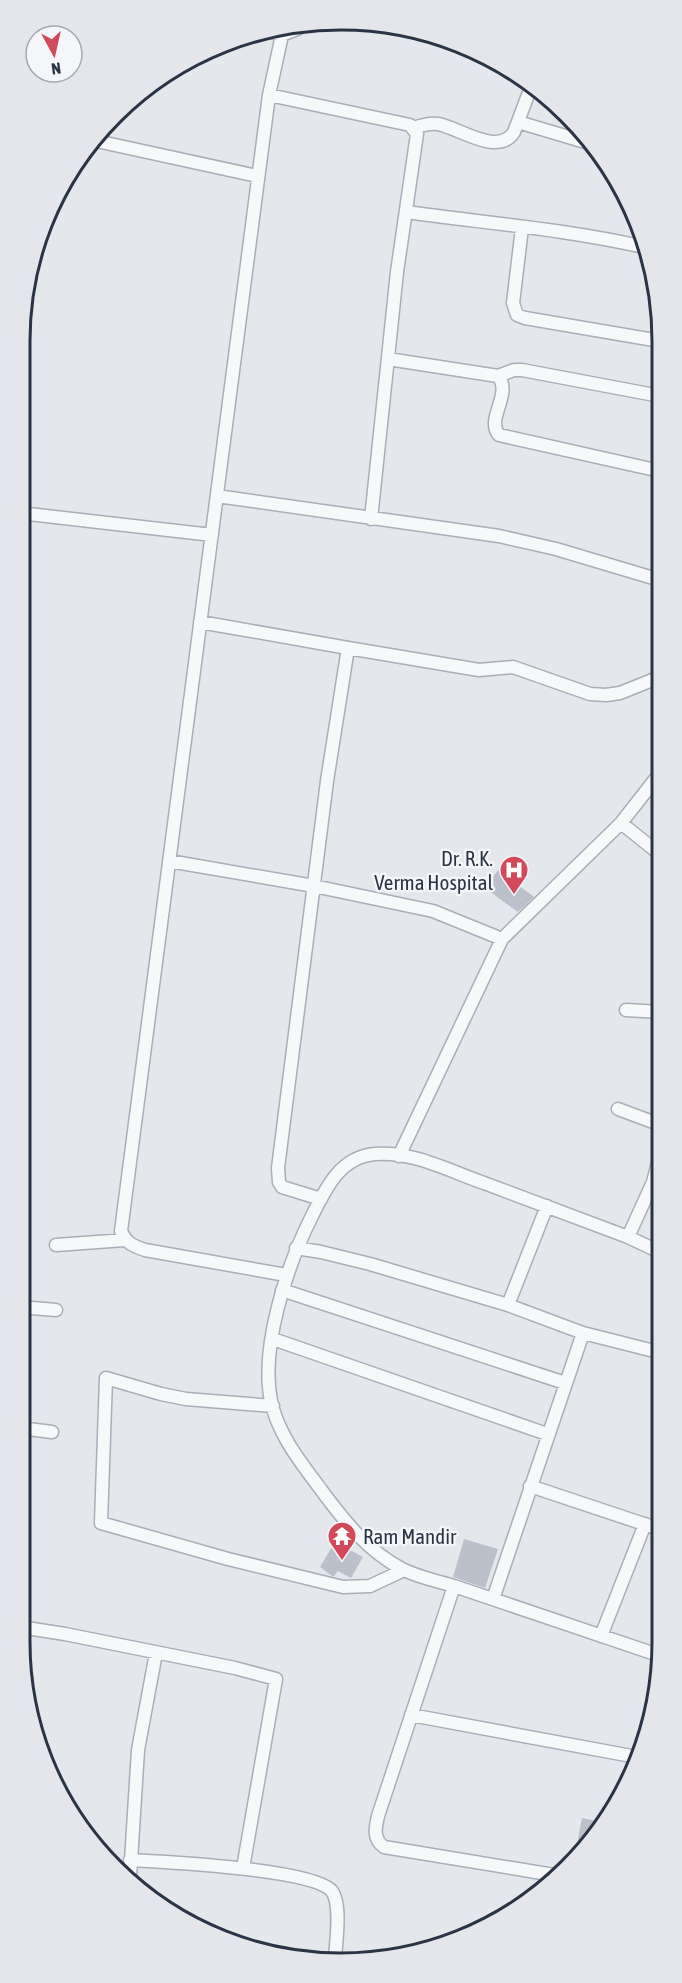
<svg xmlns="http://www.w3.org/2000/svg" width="682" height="1983" viewBox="0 0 682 1983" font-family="'Asap Condensed',sans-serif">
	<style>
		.building { fill: #bbc0ca }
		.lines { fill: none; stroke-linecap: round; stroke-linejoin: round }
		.street-casing { stroke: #a9aeb7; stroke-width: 15 }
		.street { stroke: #f7f8fa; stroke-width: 12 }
		.labels { text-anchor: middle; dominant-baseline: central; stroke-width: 5; stroke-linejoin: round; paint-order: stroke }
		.poi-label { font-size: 21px; fill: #2b3445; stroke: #f4f6f9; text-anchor: end }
		.rim { fill: none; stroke: #2b3445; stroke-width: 3 }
	</style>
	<rect width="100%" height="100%" fill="#e4e7ec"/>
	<path class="building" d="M498,870L534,897L518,912L485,888Z
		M464,1539L498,1549L485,1588L453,1577Z
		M335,1542L363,1557L351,1578L338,1571L334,1576H332L320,1567Z
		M582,1818L606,1823L575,1854Z"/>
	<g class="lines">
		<g class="street-casing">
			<path id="street" d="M270,32L282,35
				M269,95L410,125L417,134L397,272L371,519
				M518,122L592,144
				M414,128C422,125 429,123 438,124C460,128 498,157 514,132L531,87
				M92,140L257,176
				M406,212C485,223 565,229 644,247
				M522,228L513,303L517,315L525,318L660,341
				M388,359L498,376C513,394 485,419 499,435L660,471
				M498,376L514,370H522L660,396
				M217,496L499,536L556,549L660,580
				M20,513L212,535
				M200,622L348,648
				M621,823L661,855
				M169,861L314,886L433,911L502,939
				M20,986L22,987
				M626,1010L661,1012
				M618,1109L661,1125
				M399,1156L502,939L621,823L661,772
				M321,1199L282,1187L279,1182L278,1168L327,781L348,648L479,670L513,667L590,694L606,695L620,693L660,677
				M628,1237L653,1182L661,1151
				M56,1245L125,1240
				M296,1248L321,1252L370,1264L508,1305L583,1333L662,1353
				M286,1275L145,1250C133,1246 126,1243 121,1231L269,95L282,35L297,29L305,23
				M282,1290L565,1383
				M508,1305L547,1206
				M20,1307L56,1310
				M273,1339L547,1434
				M273,1406L186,1399L161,1394L106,1378L101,1523L228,1559L343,1587L370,1586L404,1570
				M20,1428L52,1432
				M530,1486L662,1530
				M454,1586C437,1581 418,1577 402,1569C368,1551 345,1522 322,1491C302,1464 278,1435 271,1401C260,1347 287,1266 311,1218C325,1190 339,1157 375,1154C413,1151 449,1171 484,1183C532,1201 580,1219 628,1237L662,1253
				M493,1599L583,1333
				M20,1627L65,1634L235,1668L276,1679L243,1868
				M601,1636L645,1524
				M411,1715L637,1757
				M130,1860C166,1862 309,1869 331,1890C342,1902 336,1942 335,1958
				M554,1875L384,1847C373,1839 375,1829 378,1816L454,1586L661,1656
				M130,1877L138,1750L156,1653"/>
		</g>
		<use href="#street" class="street"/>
	</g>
	<defs>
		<g id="hospital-pin" transform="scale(1.5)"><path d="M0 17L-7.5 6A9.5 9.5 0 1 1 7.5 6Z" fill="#d1495b" stroke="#f4f6f9"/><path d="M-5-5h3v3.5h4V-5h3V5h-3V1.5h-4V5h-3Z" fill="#fff"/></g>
		<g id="temple-pin" transform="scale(1.5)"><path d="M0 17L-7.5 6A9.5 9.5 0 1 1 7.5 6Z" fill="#d1495b" stroke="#f4f6f9"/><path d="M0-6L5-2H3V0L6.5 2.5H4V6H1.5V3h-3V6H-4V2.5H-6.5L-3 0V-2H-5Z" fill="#fff"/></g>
	</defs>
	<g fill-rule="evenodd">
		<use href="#hospital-pin" x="514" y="870"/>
		<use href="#temple-pin" x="342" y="1536"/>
	</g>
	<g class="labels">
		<g class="poi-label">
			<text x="493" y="858">Dr. R.K.<tspan x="493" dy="24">Verma Hospital</tspan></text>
			<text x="363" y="1536" text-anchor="start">Ram Mandir</text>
		</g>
	</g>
	<path d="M0 0H682V1983H0ZM341 30H341A311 311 0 0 1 652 341V1642A311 311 0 0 1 341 1953H341A311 311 0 0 1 30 1642V341A311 311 0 0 1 341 30Z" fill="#e4e6eb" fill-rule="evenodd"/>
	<path class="rim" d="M341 30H341A311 311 0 0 1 652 341V1642A311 311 0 0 1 341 1953H341A311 311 0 0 1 30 1642V341A311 311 0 0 1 341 30Z"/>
	<g transform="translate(54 54) rotate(172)"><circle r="28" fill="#f4f6f9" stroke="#a4a8b1" stroke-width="1.5"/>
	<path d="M0-4.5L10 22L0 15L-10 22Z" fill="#d1495b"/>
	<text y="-9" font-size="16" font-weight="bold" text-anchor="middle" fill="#2b3445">N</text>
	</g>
</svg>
